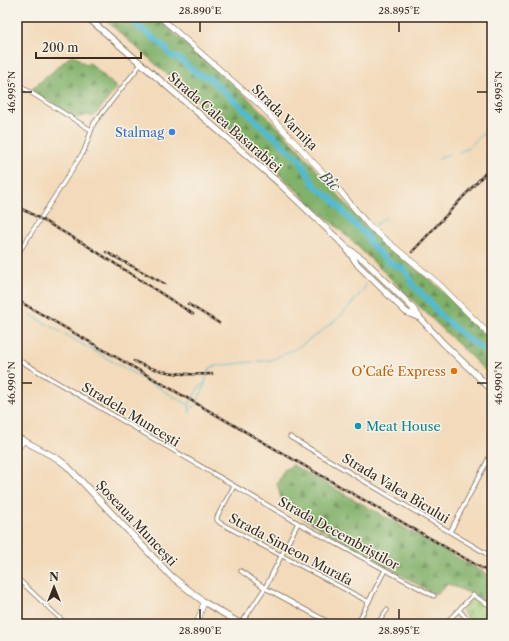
<svg xmlns="http://www.w3.org/2000/svg" width="509" height="641" viewBox="0 0 509 641" font-family="'Libre Caslon Text',serif">
	<style>
		.forest { fill: url(#forest-firs); stroke: #5e6e44 }
		.cemetery { fill: url(#cemetery-stones); stroke: #6f7c4c }
		.lines { fill: none; stroke-linecap: round; stroke-linejoin: round }
		.stream { stroke: #52bad0; stroke-width: 1 }
		.river { stroke: #52bad0; stroke-width: 6 }
		.street-casing { stroke: #7b6855; stroke-width: 5 }
		.secondary-casing { stroke: #7b6855; stroke-width: 6 }
		.primary-casing { stroke: #7b6855; stroke-width: 7 }
		.street { stroke: #fff; stroke-width: 3.5 }
		.secondary { stroke: #fff; stroke-width: 5 }
		.primary { stroke: #fff; stroke-width: 5.5 }
		.rail-casing { stroke: #3b2a1e; stroke-width: 2.5 }
		.rail { stroke: #f7f3e8; stroke-width: 1; stroke-dasharray: 3; stroke-linecap: butt }
		.ticks { fill: none; stroke: #3b2a1e; stroke-width: 1.5 }
		.shop-dot { fill: #3f7fe0; stroke: #f7f3e8; stroke-width: 1.5 }
		.food-dot { fill: #e8710a; stroke: #f7f3e8; stroke-width: 1.5 }
		.culture-dot { fill: #0f9aa8; stroke: #f7f3e8; stroke-width: 1.5 }
		.labels { text-anchor: middle; dominant-baseline: central; stroke-width: 3; stroke-linejoin: round; paint-order: stroke }
		.street-label { font-size: 13px; fill: #3b2a1e; stroke: #f7f3e8 }
		.shop-label { font-size: 13px; fill: #366cbe; stroke: #f7f3e8; text-anchor: end }
		.food-label { font-size: 13px; fill: #c56008; stroke: #f7f3e8; text-anchor: end }
		.culture-label { font-size: 13px; fill: #0d838f; stroke: #f7f3e8; text-anchor: start }
		.water-label { font-size: 14px; font-style: italic; fill: #425553; stroke: #f7f3e8 }
		.neatline { fill: none; stroke: #3b2a1e; stroke-width: 1.5 }
		.ticks-label { font-size: 10px; text-anchor: middle; fill: #3b2a1e }
	</style>
	<defs>
		<pattern id="forest-firs" width="22" height="20" patternUnits="userSpaceOnUse"><rect width="22" height="20" fill="#82b16a"/><path d="M5 1l3.5 6h-7zM16 11l3.5 6h-7z" fill="#6c9057"/></pattern>
		<pattern id="cemetery-stones" width="16" height="16" patternUnits="userSpaceOnUse"><rect width="16" height="16" fill="#a3ce7a"/><path d="M2 7V4a2 2 0 0 1 4 0v3zM10 15v-3a2 2 0 0 1 4 0v3z" fill="#8db169"/></pattern>
	</defs>
	<rect width="100%" height="100%" fill="#f7f3e8"/>
	<filter id="ink" filterUnits="userSpaceOnUse"><feTurbulence type="fractalNoise" baseFrequency=".025" numOctaves="2"/><feDisplacementMap in="SourceGraphic" scale="8" xChannelSelector="R" yChannelSelector="G"/><feConvolveMatrix kernelMatrix="1 2 1 2 8 2 1 2 1" color-interpolation-filters="sRGB"/></filter>
	<filter id="wash" filterUnits="userSpaceOnUse"><feTurbulence type="fractalNoise" baseFrequency=".012" numOctaves="4" result="noise"/><feDisplacementMap in="SourceGraphic" scale="16" xChannelSelector="R" yChannelSelector="G"/><feGaussianBlur stdDeviation="0.9" result="paint"/><feColorMatrix in="noise" values="0 0 0 0 0 0 0 0 0 0 0 0 0 0 0 0 0 1.4 0 .05"/><feComposite in="paint" operator="in"/></filter>
	<g filter="url(#wash)">
		<rect width="100%" height="100%" fill="#f3daba"/>
		<path class="forest" d="M102,17H156L251,101L288,137L368,229L425,277L433,282L492,341V377L352,241L245,143Z
			M73,54L86,65L89,62L117,88L93,117L88,115L77,118L31,90Z
			M293,465L492,577V605L472,594L448,584L436,595L291,511L281,498L277,484L284,470Z"/>
		<path class="cemetery" d="M474,597L492,607V624H472L462,611Z"/>
		<g class="lines">
			<path class="stream" d="M459,152L468,148L492,125
				M439,159L449,154
				M374,226L386,217
				M366,235L369,231
				M381,268L390,263
				M17,307L189,405L199,387L205,383L209,369L215,366L271,360L297,348L319,333L341,316L364,289L366,284
				M189,405L190,413
				M190,410L197,403L205,384"/>
			<path class="river" d="M126,17L164,46L170,55L180,59L196,73L209,78L246,111L268,132L276,138L283,145L299,159L315,186L333,200L353,223L366,235L370,243L379,253L390,263L401,268L406,272L409,276L412,284L431,303L440,315L468,339L492,355"/>
		</g>
	</g>
	<g filter="url(#ink)">
		<g class="lines">
			<g class="street-casing">
				<path id="street" d="M17,83L25,89L91,130
					M17,255L84,151L94,123L141,64
					M17,359L298,523L434,596
					M290,437L492,557
					M234,486L217,517V520L220,523L369,602
					M450,532L492,452
					M241,571L265,588L332,624
					M17,578L66,624
					M459,610L471,624
					M241,624L265,588L298,523
					M357,624L385,570
					M377,624L387,610
					M445,624L473,595L492,607"/>
			</g>
			<g class="secondary-casing">
				<path id="secondary" d="M160,17L262,107L340,191L369,226L439,284L492,337
					M17,450L23,441
					M197,624L204,602"/>
			</g>
			<g class="primary-casing">
				<path id="primary" d="M87,17L279,183L346,247L364,260L411,306L420,318L443,343L492,390
					M348,251L358,265L406,312L420,318
					M17,437L58,459L67,466L171,576L204,602L241,624"/>
			</g>
			<use href="#street" class="street"/>
			<use href="#secondary" class="secondary"/>
			<use href="#primary" class="primary"/>
			<g class="rail-casing">
				<path id="rail" d="M17,207L30,213L86,245L193,314
					M106,252L165,284
					M412,252L492,166
					M17,300L492,574
					M188,304L219,323
					M134,361C159,374 184,375 212,374"/>
			</g>
			<use href="#rail" class="rail"/>
		</g>
	</g>
	<path class="ticks" d="M200,22V32M399,22V32M22,92H32M477,92H487M22,383H32M477,383H487M200,609V619M399,609V619"/>
	<circle class="shop-dot" cx="172" cy="132" r="4"/>
	<circle class="food-dot" cx="454" cy="371" r="4"/>
	<circle class="culture-dot" cx="358" cy="426" r="4"/>
	<g class="labels">
		<g class="street-label">
			<text transform="translate(285 117) rotate(45)">Strada Varnița</text>
			<text transform="translate(225 122) rotate(41)">Strada Calea Basarabiei</text>
			<text transform="translate(131 414) rotate(31)">Stradela Muncești</text>
			<text transform="translate(396 488) rotate(31)">Strada Valea Bîcului</text>
			<text transform="translate(137 523) rotate(47)">Șoseaua Muncești</text>
			<text transform="translate(339 533) rotate(29)">Strada Decembriștilor</text>
			<text transform="translate(291 549) rotate(28)">Strada Simeon Murafa</text>
		</g>
		<g class="shop-label">
			<text x="164" y="132">Stalmag</text>
		</g>
		<g class="food-label">
			<text x="446" y="371">O’Café Express</text>
		</g>
		<g class="culture-label">
			<text x="366" y="426">Meat House</text>
		</g>
		<g class="water-label">
			<text transform="translate(330 181) rotate(44)">Bîc</text>
		</g>
	</g>
	<rect width="509" height="641" fill="none" stroke="#f7f3e8" stroke-width="44"/>
	<g transform="translate(54 587)" stroke="#f7f3e8" stroke-width="3" paint-order="stroke">
	<path d="M0-3L7 15L0 10L-7 15Z" fill="#3b2a1e"/>
	<text y="-6" font-size="11" font-weight="bold" text-anchor="middle" fill="#3b2a1e">N</text>
	</g>
	<path d="M36 52v6h105v-6" fill="none" stroke="#3b2a1e" stroke-width="2"/>
	<text x="42" y="52" font-size="12" fill="#3b2a1e" stroke="#f7f3e8" stroke-width="3" paint-order="stroke">200 m</text>
	<rect x="22" y="22" width="465" height="597" class="neatline"/>
	<g class="ticks-label">
		<text x="200" y="14">28.890°E</text>
		<text x="399" y="14">28.895°E</text>
		<text transform="translate(11 92) rotate(-90)" y="4">46.995°N</text>
		<text transform="translate(498 92) rotate(-90)" y="4">46.995°N</text>
		<text transform="translate(11 383) rotate(-90)" y="4">46.990°N</text>
		<text transform="translate(498 383) rotate(-90)" y="4">46.990°N</text>
		<text x="200" y="634">28.890°E</text>
		<text x="399" y="634">28.895°E</text>
	</g>
</svg>
